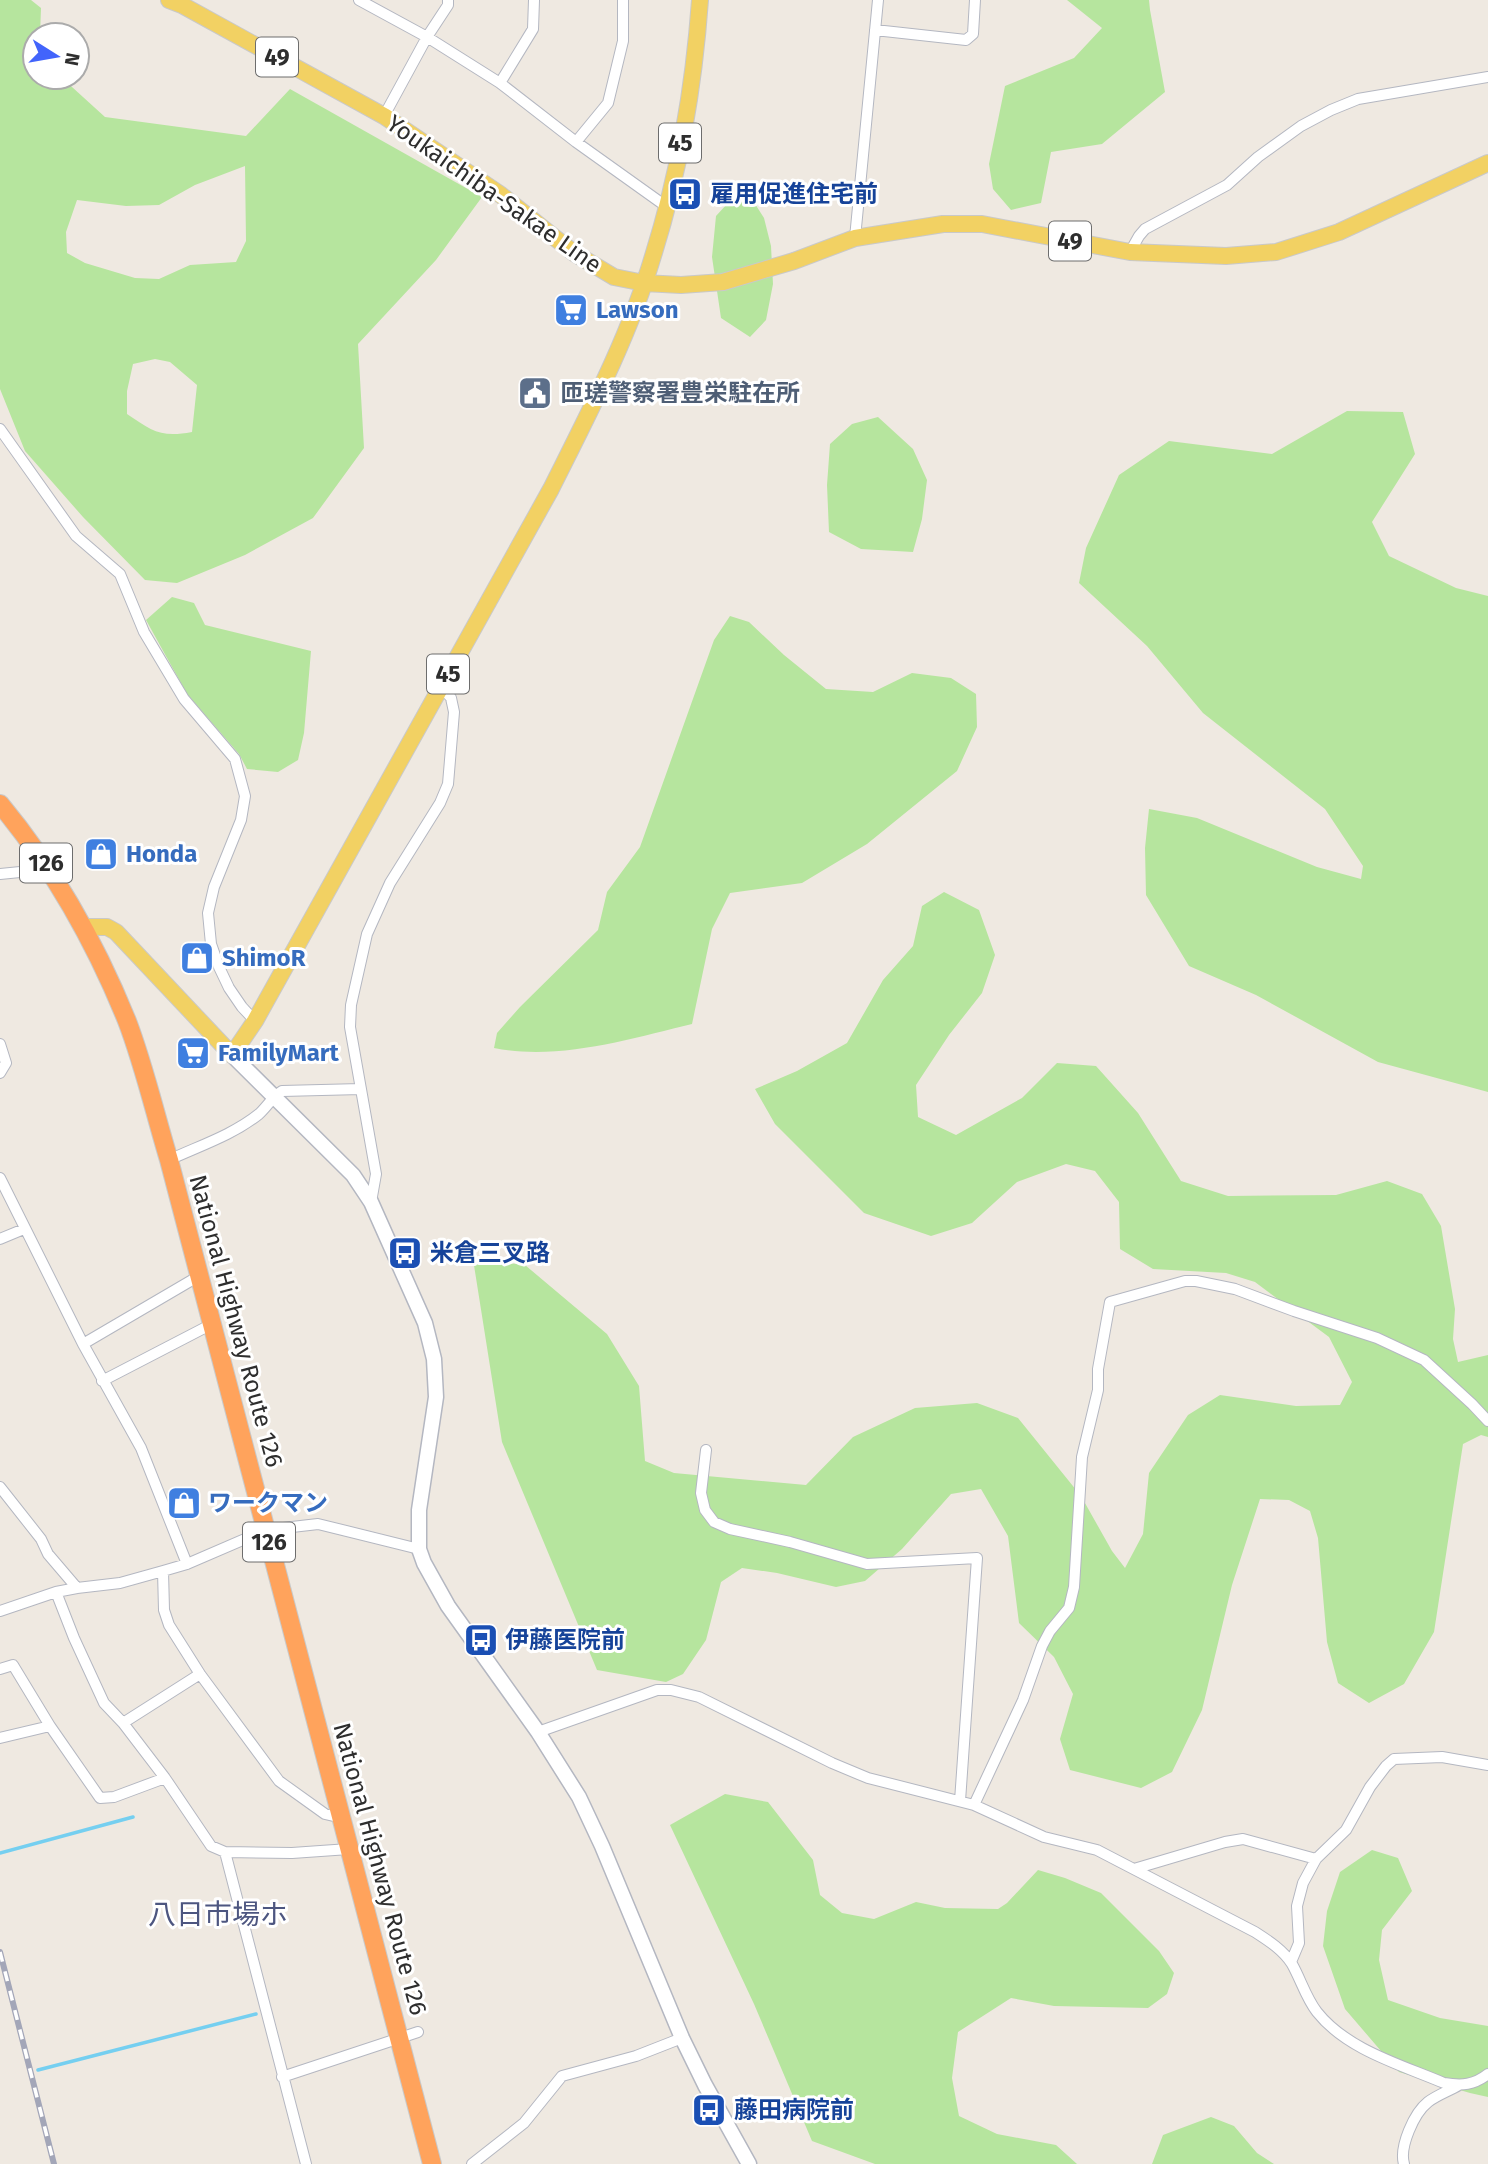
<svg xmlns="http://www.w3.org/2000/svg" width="1488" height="2164" viewBox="0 0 1488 2164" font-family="'Fira Sans','Noto Sans JP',sans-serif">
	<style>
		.green { fill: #b6e59e; fill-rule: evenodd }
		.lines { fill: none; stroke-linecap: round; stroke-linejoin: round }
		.stream { stroke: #75cff0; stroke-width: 3.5 }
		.street-casing { stroke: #b4b7c1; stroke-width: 12 }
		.secondary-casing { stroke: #b4b7c1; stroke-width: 17 }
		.primary-casing { stroke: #c9c9c9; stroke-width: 18 }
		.highway-casing { stroke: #c9c9c9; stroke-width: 20 }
		.street { stroke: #fff; stroke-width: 10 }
		.secondary { stroke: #fff; stroke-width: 14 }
		.primary { stroke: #f2d163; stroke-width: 16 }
		.highway { stroke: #ffa35c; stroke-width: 18 }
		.rail-casing { stroke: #a3a6b8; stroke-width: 6 }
		.rail { stroke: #fff; stroke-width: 3.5; stroke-dasharray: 10; stroke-linecap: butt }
		.labels { text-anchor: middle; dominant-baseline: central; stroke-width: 6; stroke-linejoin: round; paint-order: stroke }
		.shield { fill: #fff; stroke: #6d6d6d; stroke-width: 2 }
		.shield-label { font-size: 23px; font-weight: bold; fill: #2e2e2e }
		.street-label { font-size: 24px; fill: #2e2e2e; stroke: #fff }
		.transit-label { font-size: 24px; font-weight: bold; fill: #164399; stroke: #fff; text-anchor: start }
		.shop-label { font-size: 24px; font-weight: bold; fill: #366cbe; stroke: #fff; text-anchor: start }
		.service-label { font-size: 24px; font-weight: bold; fill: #4e5e75; stroke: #fff; text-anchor: start }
		.quarter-label { font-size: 28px; fill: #4d5680; stroke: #fff }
	</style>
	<rect width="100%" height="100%" fill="#efe9e1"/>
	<path class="green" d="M0,0H31L41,8L40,35H35V77H61L105,117L246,136L290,89L482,197L436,260L358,344L364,448L313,518L245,555L177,583L145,580L83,517L25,451L0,389ZM245,166L246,241L236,262L190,265L159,279L135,278L85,263L67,253L66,232L77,200L126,206L159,205L195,185ZM155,359L170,362L197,385L192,432C161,438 152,431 127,414V391L133,364Z
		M1067,0H1149L1150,10L1165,92L1102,144L1051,152L1041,203L1011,210L993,189L989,164L1005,86L1074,58L1102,28Z
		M738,192L750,196L764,218L771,246L773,284L766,320L750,337L721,318L712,257L716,216Z
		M1347,411L1403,412L1415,454L1372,522L1389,556L1456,588L1488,596V1092L1378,1062L1256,995L1189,966L1146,895L1145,848L1149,809L1197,818L1317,867L1361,879L1363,866L1325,809L1203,713L1147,646L1079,583L1086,548L1119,475L1169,441L1272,454Z
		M878,417L913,449L927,480L922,519L913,552L861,549L829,532L827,485L830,444L852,424Z
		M172,597L194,603L205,625L311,651L304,733L298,760L278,772L247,769L239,754L187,694L146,620Z
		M730,616L749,622L784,655L826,689L873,692L912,673L951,678L976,694L977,727L957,771L867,844L802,883L730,893L712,929L692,1024C630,1039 558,1061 494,1048L497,1033L520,1007L598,930L607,892L640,847L714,640Z
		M944,892L979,910L995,955L982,993L949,1035L916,1085L918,1117L956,1135L1022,1098L1057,1063L1096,1066L1138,1113L1181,1181L1228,1196L1336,1195L1387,1181L1422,1194L1441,1226L1455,1309L1453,1339L1458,1362L1488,1355V1437L1481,1435L1463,1444L1434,1632L1404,1684L1369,1703L1338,1683L1327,1642L1318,1538L1310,1511L1289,1500L1260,1499L1232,1585L1202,1710L1172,1772L1141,1788L1070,1770L1060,1739L1073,1694L1054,1657L1019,1623L1008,1536L981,1489L951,1494L902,1549L865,1581L836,1587L777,1573L742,1568L721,1582L706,1640L683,1674L666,1682L597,1670L502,1442L473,1259L525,1265L607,1334L639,1386L645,1461L674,1473L806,1485L853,1437L915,1408L977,1403L1018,1418L1081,1496L1112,1551L1125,1568L1143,1534L1149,1473L1188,1415L1220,1395L1296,1406L1340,1405L1352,1382L1329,1337L1255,1282L1226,1273L1153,1269L1120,1249L1119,1202L1095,1171L1066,1164L1017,1182L972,1223L931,1236L864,1213L775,1124L755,1089L797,1071L847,1043L883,980L913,946L922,906Z
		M725,1794L768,1802L813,1860L820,1895L842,1913L874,1919L916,1902L945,1908L998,1909L1007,1903L1038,1870L1065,1878L1101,1893L1159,1951L1174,1973L1167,1994L1148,2008L1054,2006L1011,1998L958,2032L952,2078L959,2116L997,2134L1056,2145L1077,2164H875L812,2141L754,2004L670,1825Z
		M1372,1850L1398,1858L1412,1891L1382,1930L1379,1960L1388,2000L1440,2018L1488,2026V2097L1470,2093L1399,2072L1345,2009L1323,1946L1327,1911L1340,1872Z
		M1211,2117L1234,2126L1257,2153L1274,2164H1152L1163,2135Z"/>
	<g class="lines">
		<path class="stream" d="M0,1853L133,1817
			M38,2070L256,2014"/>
		<g class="street-casing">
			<path id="street" d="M359,0L427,37L500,83L576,142L667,207
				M875,30L966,40L973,34L975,0
				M500,83L533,29L534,0
				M384,116L427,37L448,5V0
				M576,142L608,103L623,41V0
				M855,238L878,0
				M1130,252L1139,236L1145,229L1227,185L1258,157L1301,126L1331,110L1358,99L1488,77
				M0,429L76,536L120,574L144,632L184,699L235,759L245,796L241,820L214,887L208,913L211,944L219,967L229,988L242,1007L255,1021
				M0,874L50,869
				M0,1044L6,1063L0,1073
				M169,1160C199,1146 233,1135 259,1114C267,1107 272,1097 282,1091L361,1089
				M0,1178L83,1344L141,1448L187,1564
				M371,1202L376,1174L350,1027L351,1005L367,934L390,883L440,803L448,784L454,712L451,698L441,686
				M0,1239L24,1229
				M83,1344L199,1276
				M102,1381L212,1324
				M706,1450L701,1493L705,1510L714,1522L730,1529L790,1542L867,1564L977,1558L960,1801
				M0,1487L41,1539L48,1554L77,1588
				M163,1571L164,1610L169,1625L200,1674L279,1781L325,1814L342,1818
				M56,1592L74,1638L104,1703L123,1723L165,1778L211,1846L225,1852L292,1853L349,1849
				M0,1611L56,1592L77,1588L120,1583L163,1571L187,1564L266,1530L318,1524L419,1549
				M0,1669L13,1665L50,1726L100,1798L114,1797L165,1778
				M123,1723L200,1674
				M538,1732L657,1690H671L699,1697L832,1763L868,1778L974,1805L1044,1837L1097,1850L1255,1932C1269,1941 1283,1950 1292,1964C1301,1980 1306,1998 1317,2012C1347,2050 1402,2065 1444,2083C1462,2086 1474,2085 1488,2074
				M0,1738L50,1726
				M974,1805L1023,1700L1042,1646L1050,1631L1069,1608L1074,1587L1082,1457L1098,1390V1369L1110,1302L1185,1281H1196L1235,1289L1294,1311L1377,1338L1424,1360L1472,1404L1488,1421
				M225,1852L306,2164
				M1134,1869L1225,1842L1243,1839L1316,1859
				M1291,1962L1299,1943L1297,1906L1303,1883L1316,1859L1346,1830L1370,1787L1386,1766L1394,1759L1442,1757L1488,1765
				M282,2077L418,2032
				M472,2164L524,2123L562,2076L636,2056L682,2038
				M1404,2164C1399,2147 1414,2113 1428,2102C1437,2095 1449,2091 1459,2085"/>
		</g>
		<g class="secondary-casing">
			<path id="secondary" d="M232,1055L353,1175L371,1202L425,1323L434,1359L436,1397L419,1510V1549L424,1563L448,1606L538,1732L579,1797L602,1846L682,2038L705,2085L749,2164"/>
		</g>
		<g class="primary-casing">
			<path id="primary" d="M169,0L182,5L384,116L501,195L574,253L614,277L644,283L681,285L723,282L794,261L855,238L943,224H982L1130,252L1226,256L1276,252L1339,232L1488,163
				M85,927H107L116,932L232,1055L255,1021L551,489C589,413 629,337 653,256C679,173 694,86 700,0"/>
		</g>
		<g class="highway-casing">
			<path id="highway" d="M0,804C54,869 95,942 127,1021C144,1065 155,1114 169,1160L432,2164"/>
		</g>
		<use href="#street" class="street"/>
		<use href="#secondary" class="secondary"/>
		<use href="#primary" class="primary"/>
		<use href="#highway" class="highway"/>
		<g class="rail-casing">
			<path id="rail" d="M0,1952L54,2164"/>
		</g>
		<use href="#rail" class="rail"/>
	</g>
	<defs>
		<g id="bus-square" transform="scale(1.75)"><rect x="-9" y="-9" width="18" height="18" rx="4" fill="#1a4fb4" stroke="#fff"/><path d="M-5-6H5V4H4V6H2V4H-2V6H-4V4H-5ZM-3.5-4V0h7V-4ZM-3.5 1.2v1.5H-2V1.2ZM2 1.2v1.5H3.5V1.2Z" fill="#fff"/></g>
		<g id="supermarket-square" transform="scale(1.75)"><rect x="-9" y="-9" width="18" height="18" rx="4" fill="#3f7fe0" stroke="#fff"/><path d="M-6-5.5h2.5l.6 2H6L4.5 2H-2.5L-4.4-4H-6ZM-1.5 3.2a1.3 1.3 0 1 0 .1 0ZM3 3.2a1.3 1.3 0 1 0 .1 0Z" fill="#fff"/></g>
		<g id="civic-square" transform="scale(1.75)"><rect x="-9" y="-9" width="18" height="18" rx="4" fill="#5c6f8a" stroke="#fff"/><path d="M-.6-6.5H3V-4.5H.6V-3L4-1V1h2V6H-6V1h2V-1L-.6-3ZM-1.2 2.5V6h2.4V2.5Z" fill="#fff"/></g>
		<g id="shop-square" transform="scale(1.75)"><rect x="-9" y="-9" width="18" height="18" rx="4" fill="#3f7fe0" stroke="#fff"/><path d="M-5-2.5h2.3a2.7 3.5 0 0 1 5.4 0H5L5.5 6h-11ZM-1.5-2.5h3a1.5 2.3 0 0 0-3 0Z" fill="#fff"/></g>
	</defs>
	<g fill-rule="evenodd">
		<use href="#bus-square" x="685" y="194"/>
		<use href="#supermarket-square" x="571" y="310"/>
		<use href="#civic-square" x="535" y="393"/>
		<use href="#shop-square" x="101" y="854"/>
		<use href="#shop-square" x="197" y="958"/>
		<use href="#supermarket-square" x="193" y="1053"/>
		<use href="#bus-square" x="405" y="1253"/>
		<use href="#shop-square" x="184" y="1503"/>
		<use href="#bus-square" x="481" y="1640"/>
		<use href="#bus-square" x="709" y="2110"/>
	</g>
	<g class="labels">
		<g class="shield">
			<rect x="256" y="37.5" width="42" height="39" rx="5"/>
			<rect x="659" y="123.5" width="42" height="39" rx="5"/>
			<rect x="1049" y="221.5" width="42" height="39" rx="5"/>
			<rect x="427" y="654.5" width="42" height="39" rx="5"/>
			<rect x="20" y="843.5" width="52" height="39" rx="5"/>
			<rect x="243" y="1522.5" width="52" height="39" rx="5"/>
		</g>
		<g class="shield-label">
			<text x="277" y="57">49</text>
			<text x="680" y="143">45</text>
			<text x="1070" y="241">49</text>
			<text x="448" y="674">45</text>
			<text x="46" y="863">126</text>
			<text x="269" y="1542">126</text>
		</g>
		<g class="street-label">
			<text transform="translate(494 194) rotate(35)">Youkaichiba-Sakae Line</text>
			<text transform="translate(236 1321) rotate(75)">National Highway Route 126</text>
			<text transform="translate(380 1869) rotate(75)">National Highway Route 126</text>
		</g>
		<g class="transit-label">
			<text x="710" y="194">雇用促進住宅前</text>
			<text x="430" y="1253">米倉三叉路</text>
			<text x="505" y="1640">伊藤医院前</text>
			<text x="734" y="2110">藤田病院前</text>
		</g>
		<g class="shop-label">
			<text x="596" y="310">Lawson</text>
			<text x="126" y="854">Honda</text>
			<text x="222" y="958">ShimoR</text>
			<text x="218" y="1053">FamilyMart</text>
			<text x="208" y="1503">ワークマン</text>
		</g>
		<g class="service-label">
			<text x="560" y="393">匝瑳警察署豊栄駐在所</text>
		</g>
		<g class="quarter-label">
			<text x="218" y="1914">八日市場ホ</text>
		</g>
	</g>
	<g transform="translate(56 56) rotate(101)"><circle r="33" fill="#ffffff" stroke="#ababab" stroke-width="2"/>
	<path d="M0-5L12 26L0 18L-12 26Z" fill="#4264fb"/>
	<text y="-10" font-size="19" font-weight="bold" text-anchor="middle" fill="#2e2e2e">N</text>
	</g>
</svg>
